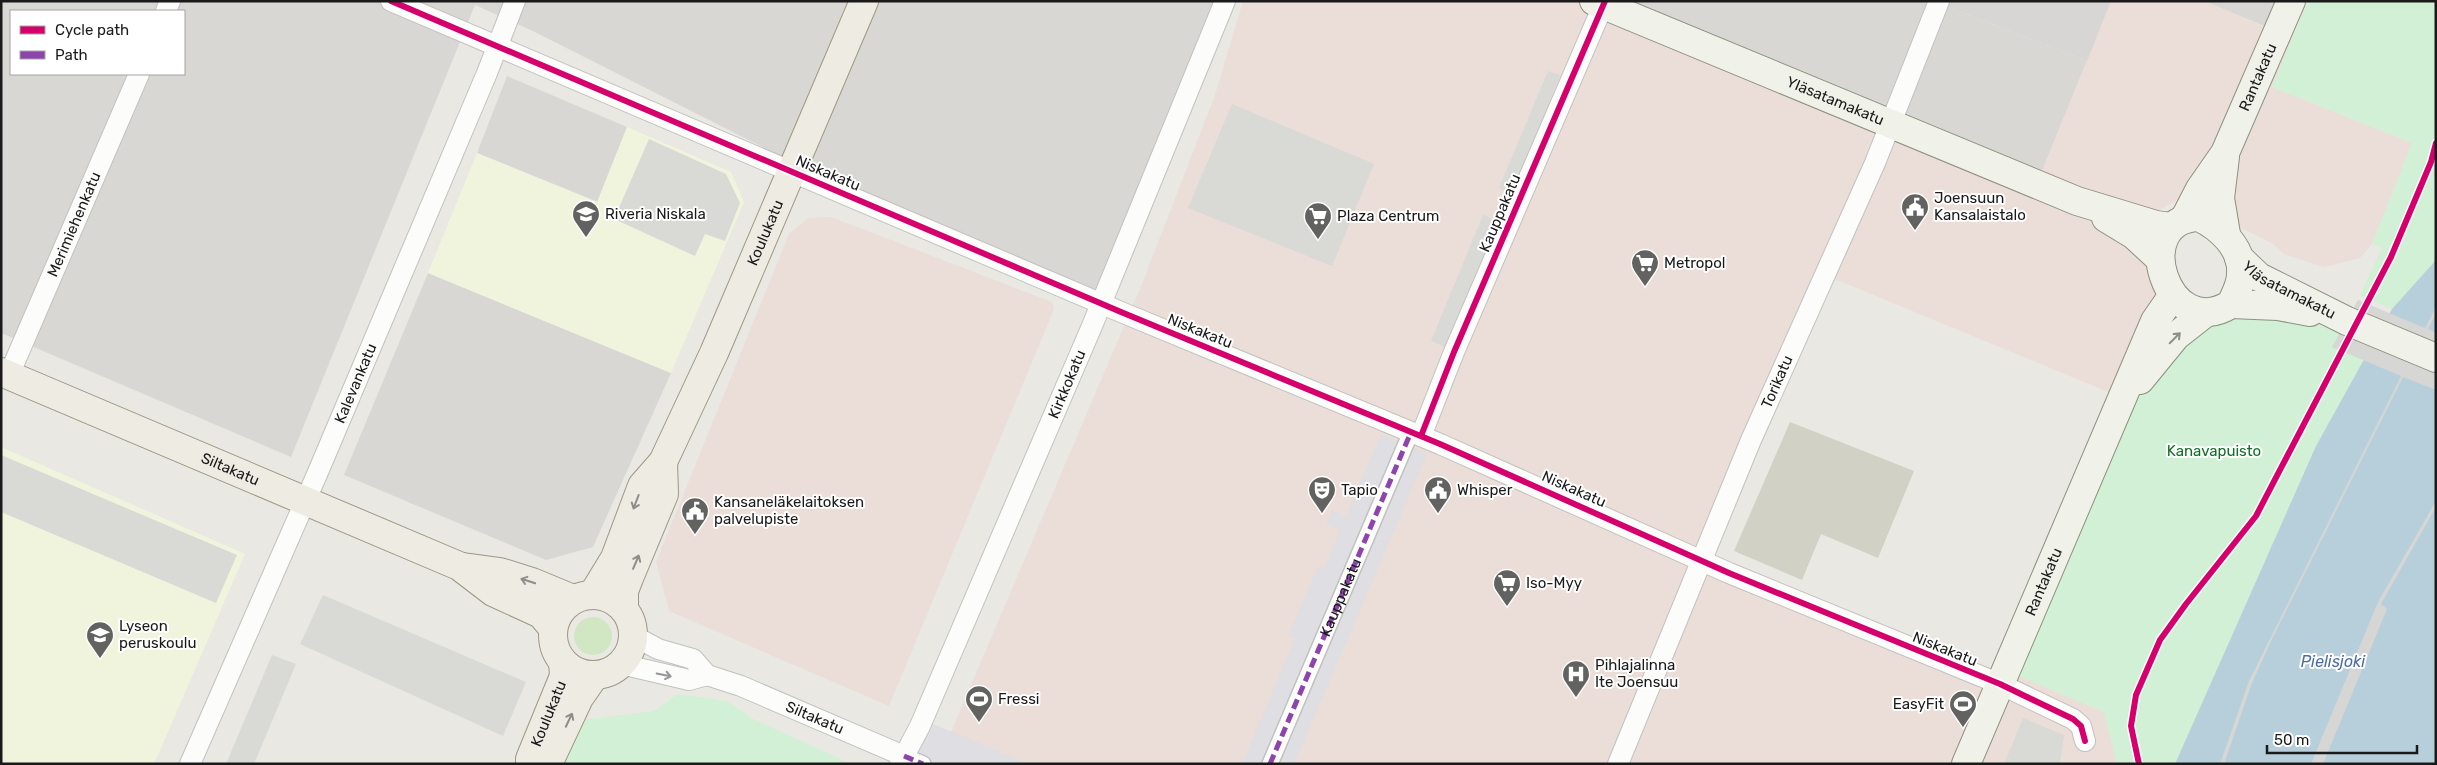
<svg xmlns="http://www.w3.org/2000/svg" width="2437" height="765" viewBox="0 0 2437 765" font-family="Rubik,sans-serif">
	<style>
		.residential { fill: #d8d7d4; fill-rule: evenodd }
		.commercial { fill: #ebddd8 }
		.education { fill: #f1f4dd }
		.religious { fill: #d7d6d4 }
		.construction { fill: #d1d1c5 }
		.grass { fill: #d1e6c2 }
		.park { fill: #d1f0d5 }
		.parking { fill: #d9d9d6 }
		.plaza { fill: #dfdee2 }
		.water { fill: #b7cfdb }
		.pier { fill: #d6d6d4 }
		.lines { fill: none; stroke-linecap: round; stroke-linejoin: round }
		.pedestrian-casing { stroke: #c1c1bf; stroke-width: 18 }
		.minor-casing { stroke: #c1c1bf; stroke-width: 22 }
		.secondary-casing { stroke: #8d917d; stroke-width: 30 }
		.primary-casing { stroke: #9d9881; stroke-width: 30 }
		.pedestrian { stroke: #fcfcfb; stroke-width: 15 }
		.minor { stroke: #fcfcfb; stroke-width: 20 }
		.secondary { stroke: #f0f1e8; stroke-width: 28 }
		.primary { stroke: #eeebe3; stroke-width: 28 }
		.quiet { stroke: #8e44ad; stroke-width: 5; stroke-dasharray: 10 5; stroke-linecap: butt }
		.cycleway-casing { stroke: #fff; stroke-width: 9 }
		.cycleway { stroke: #d6006c; stroke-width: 6 }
		.oneway { stroke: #90908b }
		.oneway2 { stroke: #8f8d89 }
		.oneway3 { stroke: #969696 }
		.labels { text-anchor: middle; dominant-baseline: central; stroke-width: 4; stroke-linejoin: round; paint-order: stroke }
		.street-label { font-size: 15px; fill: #1a1a1a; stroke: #fff }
		.poi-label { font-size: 15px; fill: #1a1a1a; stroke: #fff; text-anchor: start }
		.park-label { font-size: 15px; fill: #107026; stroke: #fff }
		.water-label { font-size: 16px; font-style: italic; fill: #4d6ca4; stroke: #fff }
	</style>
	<rect width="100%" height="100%" fill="#e9e8e3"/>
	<path class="residential" d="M1,1H1219L1100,292L792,162L533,31L475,5L291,457L1,333ZM11,11H184V74H11Z
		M1618,1H1939V3L2087,61L2040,176Z
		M2204,1H2282L2271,29Z
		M507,76L627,127L598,202L477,153Z
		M428,273L671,373L593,547L546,560L344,475Z"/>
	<path class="commercial" d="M1243,1H1576L2139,237L2159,293L2118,396L1825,275L1708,553L1999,680L2019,676L2104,712L2117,764H1029L951,732L1142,284L1215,95Z
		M2111,1H2204L2292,39L2272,87L2412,143L2372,244L2360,258L2324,267L2284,254L2273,244L2181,198L2149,216L2040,176Z
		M831,217L1052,302L1054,309L889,706L669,611L656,562L789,234L808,218Z"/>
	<path class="education" d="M627,127L731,172L744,202L671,373L428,273L477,153L597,202Z
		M1,447L245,554L154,764H1Z"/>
	<path class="religious" d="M1939,1H2111L2087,61L1939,3Z"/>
	<path class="construction" d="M1790,422L1914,471L1878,558L1821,534L1802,580L1734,551Z"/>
	<path class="grass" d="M574 636a19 19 0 1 1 38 0a19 19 0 1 1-38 0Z"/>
	<path class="park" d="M2308,1H2436V260L2392,309L2360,295L2382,248L2372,244L2412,143L2272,87Z
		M2233,315H2285L2375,343L2316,446L2176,764H2117L2104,712L2019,676L2135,402L2198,328Z
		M678,694L727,701L751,718L851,764H556L575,721L654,711Z"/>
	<path class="parking" d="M1548,71L1560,75L1513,194L1499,188Z
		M1232,104L1374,164L1332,266L1188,208Z
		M649,139L726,174L740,203L725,241L705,234L695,256L614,219Z
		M1483,215L1502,222L1450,349L1431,341Z
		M1,455L237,555L216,603L1,512Z
		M323,595L526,682L503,736L300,644Z
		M272,655L296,664L254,764H226Z
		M2023,718L2064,735L2060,764H2004Z"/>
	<path class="plaza" d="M1381,434L1427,454L1294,764H1242L1295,639L1288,636L1318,567L1324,569L1340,530L1326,524L1332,510L1346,516Z
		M930,723L960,735L1029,764H912Z"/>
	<path class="water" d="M2436,260V764H2175L2316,446L2392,309Z"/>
	<path class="pier" d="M2358,300L2425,328L2436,307V313L2428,329L2436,333V390L2403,377L2273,637L2252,683L2224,764H2220L2249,681L2401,376L2332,347Z
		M2436,501V507L2381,604L2387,609L2323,764H2311L2378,602Z"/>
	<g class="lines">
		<g class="pedestrian-casing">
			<path id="pedestrian" d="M904,756L923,764
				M1270,764L1411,432"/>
		</g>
		<g class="minor-casing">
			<g id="minor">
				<path d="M391,1L1121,312L1440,444L1729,573L2000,684L2073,719L2081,726L2085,741"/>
				<path d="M166,11L170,1"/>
				<path id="s1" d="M9,375L139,74"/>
				<path d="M1421,436L1454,352L1605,1"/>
				<path id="s2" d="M634,636L658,649L693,659L707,675L741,686L904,756"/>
				<path d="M621,664L689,680L707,675"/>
				<path id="s3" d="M190,764L318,472L487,73L515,1"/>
				<path id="s4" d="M900,764L920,726L1092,326L1225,1"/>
				<path id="s5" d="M1618,764L1751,440L1875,163L1939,1"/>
			</g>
		</g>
		<g class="secondary-casing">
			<g id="secondary">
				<path id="s6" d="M1594,1L2077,201L2156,225L2171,227"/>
				<path d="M2225,157L2220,198L2226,234"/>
				<path d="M2199,217C2220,227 2243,248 2241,274C2241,285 2235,295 2231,304C2167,345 2127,219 2199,217Z"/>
				<path d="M2106,218L2134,235L2160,259"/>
				<path id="s7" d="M2185,218L2200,189L2225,153L2291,1"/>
				<path id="s8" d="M2239,258L2259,277L2347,321L2436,358"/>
				<path d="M2231,304L2278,306L2310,312"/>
				<path d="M2140,380L2176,336L2204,314"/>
				<path id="s9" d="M1966,764L2155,321L2173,295"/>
			</g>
		</g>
		<g class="primary-casing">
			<g id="primary">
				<path id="s10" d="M1,372L459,566L493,592L541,614L552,627"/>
				<path d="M463,567L500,572L532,582L573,599"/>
				<path id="s11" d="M593,594L615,558L642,486L663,462L714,353L864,1"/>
				<circle cx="593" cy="635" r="40"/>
				<path d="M624,608V591L629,578L664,494L663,462"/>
				<path id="s12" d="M530,764V759L564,676L563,662"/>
				<path d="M548,764L579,698L595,675"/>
			</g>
		</g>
		<use href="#pedestrian" class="pedestrian"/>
		<use href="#minor" class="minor"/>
		<use href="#secondary" class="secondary"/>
		<use href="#primary" class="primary"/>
		<g class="quiet">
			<path d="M904,756L923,764"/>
			<path id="s13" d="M1270,764L1411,432"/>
		</g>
		<g class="cycleway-casing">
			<path id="cycleway" d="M391,1L1121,312L1440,444L1729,573L2000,684L2073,719L2081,726L2085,741
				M1421,436L1454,352L1605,1
				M2139,764L2131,726L2136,695L2160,640L2186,604L2256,516L2391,257L2431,162L2436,143"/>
		</g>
		<use href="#cycleway" class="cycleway"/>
	</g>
	<defs><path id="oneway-shaft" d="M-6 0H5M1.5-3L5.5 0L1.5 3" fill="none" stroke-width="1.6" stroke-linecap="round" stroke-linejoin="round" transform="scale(1.25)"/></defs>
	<use class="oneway" href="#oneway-shaft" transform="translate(2175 338) rotate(-45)"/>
	<g class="oneway2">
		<use href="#oneway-shaft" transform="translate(636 502) rotate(111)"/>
		<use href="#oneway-shaft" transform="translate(636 562) rotate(-67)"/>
		<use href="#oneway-shaft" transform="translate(528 581) rotate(-162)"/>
		<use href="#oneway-shaft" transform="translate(569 720) rotate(-65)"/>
	</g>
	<use class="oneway3" href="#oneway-shaft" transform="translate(664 675) rotate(12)"/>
	<defs>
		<g id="civic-pin" transform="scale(1.4375)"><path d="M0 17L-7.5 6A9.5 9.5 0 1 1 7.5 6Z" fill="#626260" stroke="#fff"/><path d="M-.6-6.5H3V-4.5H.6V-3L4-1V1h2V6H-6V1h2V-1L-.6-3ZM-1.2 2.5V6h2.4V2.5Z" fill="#fff"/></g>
		<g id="school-pin" transform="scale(1.4375)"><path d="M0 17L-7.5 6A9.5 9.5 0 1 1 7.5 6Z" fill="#626260" stroke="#fff"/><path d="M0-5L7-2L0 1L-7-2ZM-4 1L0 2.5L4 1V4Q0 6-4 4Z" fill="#fff"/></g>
		<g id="supermarket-pin" transform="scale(1.4375)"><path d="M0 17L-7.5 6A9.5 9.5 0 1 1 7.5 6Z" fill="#626260" stroke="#fff"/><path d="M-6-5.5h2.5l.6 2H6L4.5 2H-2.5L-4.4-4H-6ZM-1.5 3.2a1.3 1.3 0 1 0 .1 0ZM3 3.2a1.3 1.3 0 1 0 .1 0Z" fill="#fff"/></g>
		<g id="theatre-pin" transform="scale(1.4375)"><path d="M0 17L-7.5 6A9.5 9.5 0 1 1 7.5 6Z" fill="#626260" stroke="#fff"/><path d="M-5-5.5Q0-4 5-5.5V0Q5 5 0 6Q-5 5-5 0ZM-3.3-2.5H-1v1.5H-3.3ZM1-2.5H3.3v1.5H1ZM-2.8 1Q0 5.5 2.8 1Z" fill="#fff"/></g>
		<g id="hospital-pin" transform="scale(1.4375)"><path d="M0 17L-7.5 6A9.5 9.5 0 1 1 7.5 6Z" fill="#626260" stroke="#fff"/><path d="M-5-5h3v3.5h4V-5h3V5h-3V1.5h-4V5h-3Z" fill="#fff"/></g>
		<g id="stadium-pin" transform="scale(1.4375)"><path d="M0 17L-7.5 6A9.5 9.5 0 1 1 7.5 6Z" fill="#626260" stroke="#fff"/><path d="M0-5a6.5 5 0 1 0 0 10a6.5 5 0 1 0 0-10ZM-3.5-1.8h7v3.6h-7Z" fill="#fff"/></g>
	</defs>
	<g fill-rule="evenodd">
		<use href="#civic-pin" x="1915" y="207"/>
		<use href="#school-pin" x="586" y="214"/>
		<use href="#supermarket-pin" x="1318" y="216"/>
		<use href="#supermarket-pin" x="1645" y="263"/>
		<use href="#theatre-pin" x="1322" y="490"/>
		<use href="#civic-pin" x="1438" y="490"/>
		<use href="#civic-pin" x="695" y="511"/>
		<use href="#supermarket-pin" x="1507" y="583"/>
		<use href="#school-pin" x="100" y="635"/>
		<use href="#hospital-pin" x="1576" y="674"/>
		<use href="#stadium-pin" x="979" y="699"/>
		<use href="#stadium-pin" x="1963" y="704"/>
	</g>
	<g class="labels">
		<g class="street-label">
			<text stroke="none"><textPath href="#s7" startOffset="159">Rantakatu</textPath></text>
			<text stroke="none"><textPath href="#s6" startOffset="261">Yläsatamakatu</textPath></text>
			<text transform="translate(828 173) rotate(23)">Niskakatu</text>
			<text transform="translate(1500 213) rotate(-67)">Kauppakatu</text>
			<text stroke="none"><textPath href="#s1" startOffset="164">Merimiehenkatu</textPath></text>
			<text stroke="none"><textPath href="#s11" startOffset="402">Koulukatu</textPath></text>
			<text stroke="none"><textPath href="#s8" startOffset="60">Yläsatamakatu</textPath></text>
			<text transform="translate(1200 331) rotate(22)">Niskakatu</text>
			<text stroke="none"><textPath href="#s5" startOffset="414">Torikatu</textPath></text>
			<text stroke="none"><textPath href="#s3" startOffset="415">Kalevankatu</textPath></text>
			<text stroke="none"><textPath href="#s4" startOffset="415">Kirkkokatu</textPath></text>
			<text stroke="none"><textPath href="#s10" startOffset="249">Siltakatu</textPath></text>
			<text transform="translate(1574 489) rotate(24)">Niskakatu</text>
			<text stroke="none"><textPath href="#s9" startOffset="198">Rantakatu</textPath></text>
			<text stroke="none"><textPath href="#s13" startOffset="181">Kauppakatu</textPath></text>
			<text transform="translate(1945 649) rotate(22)">Niskakatu</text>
			<text stroke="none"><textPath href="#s12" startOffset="54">Koulukatu</textPath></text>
			<text stroke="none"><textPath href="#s2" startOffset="201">Siltakatu</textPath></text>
		</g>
		<g class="poi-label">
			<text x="1934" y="198">Joensuun<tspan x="1934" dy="17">Kansalaistalo</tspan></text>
			<text x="605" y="214">Riveria Niskala</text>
			<text x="1337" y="216">Plaza Centrum</text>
			<text x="1664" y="263">Metropol</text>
			<text x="1341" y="490">Tapio</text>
			<text x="1457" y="490">Whisper</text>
			<text x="714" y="502">Kansaneläkelaitoksen<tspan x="714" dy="17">palvelupiste</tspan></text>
			<text x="1526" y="583">Iso-Myy</text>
			<text x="119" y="626">Lyseon<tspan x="119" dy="17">peruskoulu</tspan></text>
			<text x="1595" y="665">Pihlajalinna<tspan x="1595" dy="17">Ite Joensuu</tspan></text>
			<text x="998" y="699">Fressi</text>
			<text x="1944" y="704" text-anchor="end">EasyFit</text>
		</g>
		<g class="park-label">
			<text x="2214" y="451">Kanavapuisto</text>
		</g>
		<g class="water-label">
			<text x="2333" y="661">Pielisjoki</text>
		</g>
	</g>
	<rect width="2437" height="765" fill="none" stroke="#1a1a1a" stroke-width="5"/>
	<rect x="10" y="10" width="175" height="65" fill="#ffffff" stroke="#a3a3a3"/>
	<rect x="20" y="26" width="25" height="8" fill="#d6006c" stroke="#a3a3a3"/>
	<text x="55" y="35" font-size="15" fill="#1a1a1a">Cycle path</text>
	<rect x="20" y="51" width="25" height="8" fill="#8e44ad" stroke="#a3a3a3"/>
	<text x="55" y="60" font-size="15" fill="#1a1a1a">Path</text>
	<path d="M2267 745v8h150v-8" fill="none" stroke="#1a1a1a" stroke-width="2.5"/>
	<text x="2274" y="745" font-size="15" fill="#1a1a1a" stroke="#ffffff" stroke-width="4" paint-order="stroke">50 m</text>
</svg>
